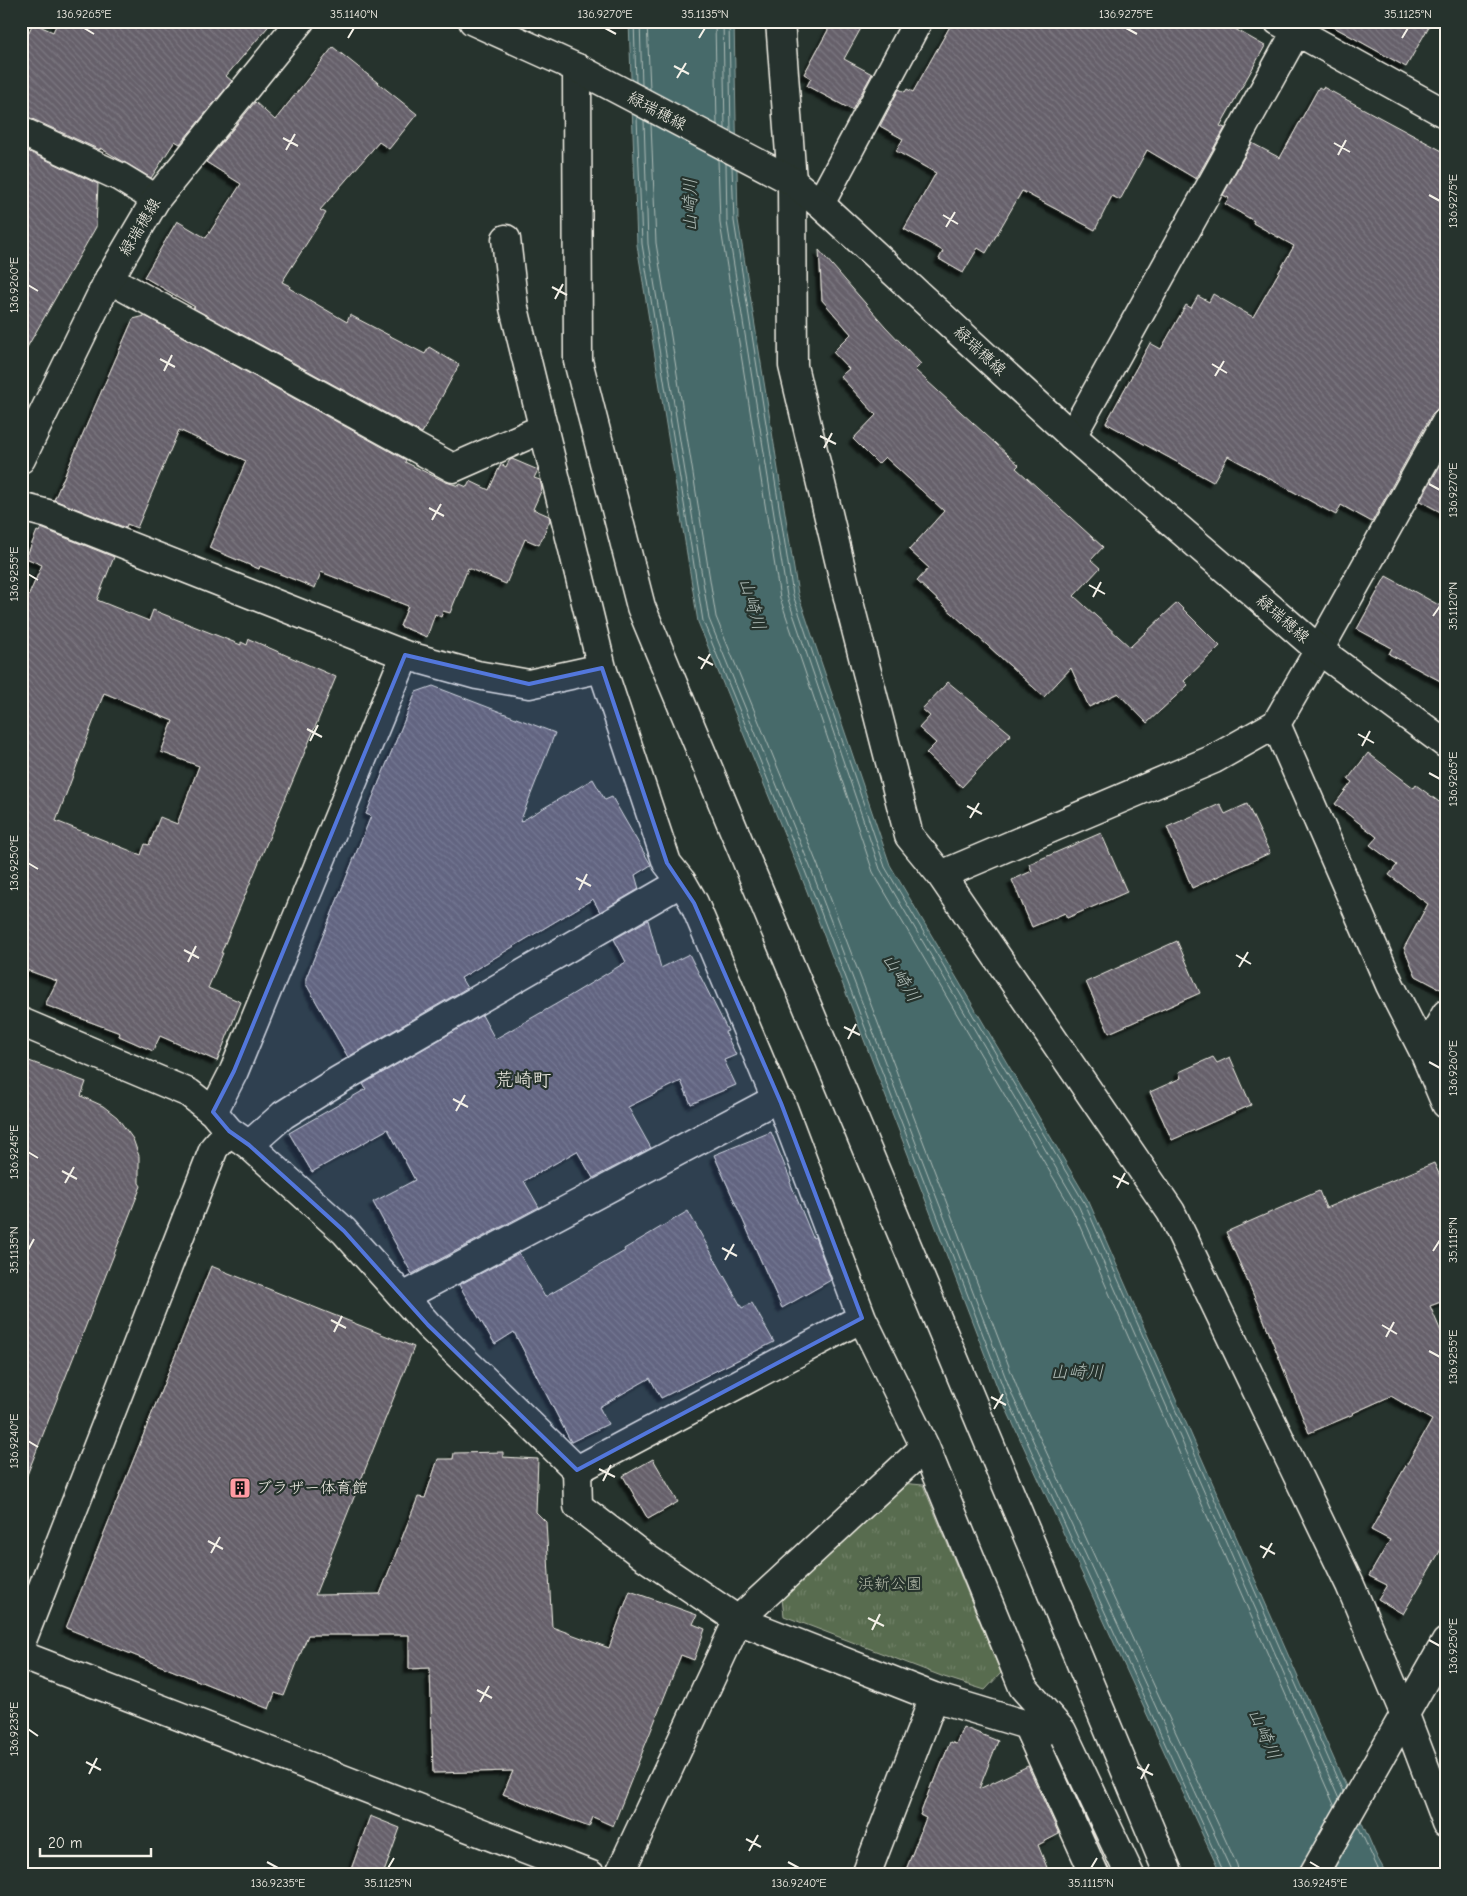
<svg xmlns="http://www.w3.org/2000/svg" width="1467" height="1896" viewBox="0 0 1467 1896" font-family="'Comic Neue','Klee One',sans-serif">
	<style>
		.park { fill: url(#park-tufts); stroke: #a6ae9c }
		.water { fill: #466a6b; stroke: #8ca09d }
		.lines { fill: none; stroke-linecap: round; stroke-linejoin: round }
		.shore { stroke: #aebbb6; stroke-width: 1 }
		.building { fill: url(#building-back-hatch); stroke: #f4f1e8; fill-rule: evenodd; filter: url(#shadow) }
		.minor-casing { stroke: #f4f1e8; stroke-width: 31 }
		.tertiary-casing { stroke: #f4f1e8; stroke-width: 31 }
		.secondary-casing { stroke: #f4f1e8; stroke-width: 31 }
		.minor { stroke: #26332d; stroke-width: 28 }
		.tertiary { stroke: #26332d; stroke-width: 28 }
		.secondary { stroke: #26332d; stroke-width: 28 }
		.marked { fill: #5377dc; fill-opacity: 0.2; stroke: #5377dc; stroke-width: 4; stroke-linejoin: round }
		.ticks { fill: none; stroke: #f4f1e8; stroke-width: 2 }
		.labels { text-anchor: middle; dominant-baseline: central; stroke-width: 4.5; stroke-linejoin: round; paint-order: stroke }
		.street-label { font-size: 16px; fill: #f4f1e8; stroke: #26332d }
		.poi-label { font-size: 16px; fill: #f4f1e8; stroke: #26332d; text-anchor: start }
		.park-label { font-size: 16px; fill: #b6bcab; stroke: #26332d }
		.water-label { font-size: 18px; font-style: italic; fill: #aebbb6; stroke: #26332d }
		.quarter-label { font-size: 19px; fill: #f4f1e8; stroke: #26332d }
		.neatline { fill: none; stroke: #f4f1e8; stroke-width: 2 }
		.ticks-label { font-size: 12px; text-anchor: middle; fill: #f4f1e8 }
	</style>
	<defs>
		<pattern id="park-tufts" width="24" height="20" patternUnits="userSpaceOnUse" patternTransform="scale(1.25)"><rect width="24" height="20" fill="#586c4f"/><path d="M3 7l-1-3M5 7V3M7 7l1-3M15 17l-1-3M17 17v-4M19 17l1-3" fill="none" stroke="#718168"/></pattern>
		<pattern id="building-back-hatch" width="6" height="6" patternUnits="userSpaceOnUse" patternTransform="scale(1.25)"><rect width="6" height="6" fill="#66616b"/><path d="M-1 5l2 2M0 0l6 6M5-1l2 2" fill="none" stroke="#7c7880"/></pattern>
		<filter id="shadow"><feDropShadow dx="-4.5" dy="4.5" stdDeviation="1" flood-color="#0009"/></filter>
	</defs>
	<rect width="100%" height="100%" fill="#26332d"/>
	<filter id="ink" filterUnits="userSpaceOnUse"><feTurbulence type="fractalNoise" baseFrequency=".02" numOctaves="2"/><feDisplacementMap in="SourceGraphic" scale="10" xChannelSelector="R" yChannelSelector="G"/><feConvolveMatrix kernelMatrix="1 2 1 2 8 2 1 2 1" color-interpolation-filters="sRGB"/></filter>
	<g filter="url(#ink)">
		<path class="park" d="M901,1483L923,1485L1001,1673L985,1690L944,1677L784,1616L781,1590Z"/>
		<path class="water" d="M629,21H734L738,220L798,594L890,865L1089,1202L1377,1857L1387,1875H1221L1003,1402L800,873L698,622L637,245Z"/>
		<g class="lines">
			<path class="shore" d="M634,21L636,82
				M640,21L642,85
				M647,21L650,89
				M715,21L717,125
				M723,21L725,129
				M729,21L731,132
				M637,117L642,244L703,621L805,871L1008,1400L1225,1875
				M644,120L648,244L709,619L811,869L1013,1397L1230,1868L1231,1875
				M651,124L656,243L716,617L818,866L1020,1395L1237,1865L1239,1875
				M718,159L720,223L780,598L873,872L1073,1211L1335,1807
				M726,163L727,222L787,596L880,869L1079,1207L1339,1799
				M732,167L734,221L793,595L885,867L1085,1204L1343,1792
				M1358,1826L1381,1875"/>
		</g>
		<path class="building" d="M58,21H273L226,76L232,81L180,144L175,141L151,178L100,148V150L28,117L21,116V49L33,23L53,32Z
			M833,21H865L844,59L872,74L852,110L807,86L811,78L804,74Z
			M953,21H1221L1265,46L1220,126L1225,128L1196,179L1147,150L1120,200L1112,196L1095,230L1022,191L986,253L978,248L963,273L939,259L943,251L904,229L936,173L896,151L903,139L880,126L899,89L905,92L907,89L913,92Z
			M1323,21H1432L1406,67Z
			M333,47L417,114L389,149L379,142L320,210L326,213L282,282L290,286L289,288L347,322L350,315L425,354L429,347L459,365L422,433L193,308L195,307L144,277L177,221L206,238L241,184L206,162L255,102L275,120Z
			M1319,87L1322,89L1323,87L1446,153V406L1438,408L1432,414L1372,522L1341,505L1336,515L1228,456L1213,482L1106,423L1150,343L1161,349L1186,305L1191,308L1198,296L1209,302L1213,294L1253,317L1294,246L1253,223L1254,221L1225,204L1229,198L1223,195L1252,143L1280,158Z
			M21,148L98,184L96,227L21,358Z
			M819,250L885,326L921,364L915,370L1019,465L1016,468L1103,547L1091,560L1100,568L1074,596L1130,647L1177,603L1220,646L1184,681L1188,685L1147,723L1118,693L1089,707L1071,668L1044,697L917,581L929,568L909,550L944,511L885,457L878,464L853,439L876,415L840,376L849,369L833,352L851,334L822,300Z
			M145,316L406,460L405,462L446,482L459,486L460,484L467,487L470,481L489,490L501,464L506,467L509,461L512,459L538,470L534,478L540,480L542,489L533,509L549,516L550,520L539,545L525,539L506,584L468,568L450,613L443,611L441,617L435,614L427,637L400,626L408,606L321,572L315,588L260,566L259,569L209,548L246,461L179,430L137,528L127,524L126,528L54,500L133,319Z
			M1446,455V515L1420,501Z
			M41,528L114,557L97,600L149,621L153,610L241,645V642L247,645L249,639L336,677L221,953H223L208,988L241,1002L217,1061L160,1036L153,1051L119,1036L120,1033L45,1005L57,981L21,968V613L42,565L26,558L37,531L39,532ZM104,693L173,721L161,752L199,766L177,824L160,817L149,845L145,844L141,855L56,821Z
			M1386,576L1446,609V684L1389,654L1392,648L1357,629Z
			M948,682L1011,734L962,787L926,753L936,743L919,728L930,716L922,709Z
			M433,686L555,733L520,822L593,779L605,800L612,797L651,865L635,875L639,889L600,912L593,899L461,978L467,988L348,1057L306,984V978L371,816L366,814L416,692Z
			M1368,753L1414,788L1416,785L1446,807V992L1416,976L1404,948L1428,904L1389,875L1397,865L1370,845L1377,837L1335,804L1352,782L1348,779Z
			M1220,804L1225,814L1247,804L1270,853L1192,888L1167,827Z
			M1101,833L1127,892L1067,918L1065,913L1032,927L1012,880L1032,871L1029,864Z
			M648,920L661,968L689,954L728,1031L725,1032L736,1055L724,1060L736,1085L691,1104L681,1081L628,1107L651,1148L593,1178L577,1151L524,1181L539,1207L412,1274L373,1202L415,1180L388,1129L312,1172L289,1133L366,1089L363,1084L482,1015L495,1039L558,1003L626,962L614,939Z
			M1177,941L1200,993L1109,1033L1086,982Z
			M1213,1057L1217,1063L1230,1057L1251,1105L1172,1140L1150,1092L1181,1078L1179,1072Z
			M21,1058L86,1082L81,1096L103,1106L117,1117L133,1139L139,1156V1183L141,1186L23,1485H21V1279L29,1259L21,1248Z
			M771,1132L791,1181L790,1182L813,1238L815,1237L831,1280L782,1308L714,1155Z
			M1434,1163L1446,1189V1300L1430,1306L1446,1343V1541L1403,1614L1378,1599L1387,1585L1369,1576L1390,1540L1371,1530L1388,1499H1387L1432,1420L1391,1396L1353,1413L1354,1414L1309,1433L1258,1305L1226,1232L1319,1191L1326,1208Z
			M688,1211L742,1308L752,1303L774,1342L661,1398L650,1378L599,1407L608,1424L571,1442L514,1332L495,1344L459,1285L519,1253L545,1297L625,1251L624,1249Z
			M211,1266L414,1347L315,1595L380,1594L418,1497L425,1498L438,1459H453L454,1453L503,1452V1457L538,1459L536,1512L546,1522L552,1627L609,1648L630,1591L697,1615L693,1624L705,1629L694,1660L681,1655L613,1826L593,1817L589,1827L503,1794L513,1771L433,1773L430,1668L409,1669V1635H308L284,1696L275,1693L269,1709L66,1628Z
			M653,1459L678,1502L648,1519L623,1476Z
			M963,1727L998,1741L979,1789L1028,1766L1059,1834L1038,1845L1050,1875H904L926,1818L920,1815L932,1783H934L950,1742L956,1744Z
			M370,1816L400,1828L383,1875H349Z"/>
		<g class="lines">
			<g class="minor-casing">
				<path id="minor" d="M780,21L792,181L793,366L850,606L909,836L941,875L1171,1212L1350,1585L1405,1715L1446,1823
					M1278,21L1446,114
					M577,68L578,361L641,607L1169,1875
					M21,131L120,177L156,199
					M820,204L918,21
					M506,239L514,308L602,668L667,863L682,882L694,903L776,1099L781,1103L862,1318
					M109,279L453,468L544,428
					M1072,436L1302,21
					M21,507L48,514L405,655L477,675L529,684L602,668
					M1276,724L1390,985L1424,1052L1446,1104
					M941,875L1214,759L1276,724L1319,650L1446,422
					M21,1022L189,1093L213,1112L229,1131L249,1145L344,1231L428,1325L577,1470L862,1318L925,1447L1023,1687L1062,1731L1130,1875
					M1424,1052L1446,1014
					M213,1112L234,1071L405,655
					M249,1145L283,1115L339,1080L682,882
					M403,1297L776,1099
					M577,1470L578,1506L642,1555L738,1620L934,1697L1027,1725L1062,1731
					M21,1643L214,1148L229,1131
					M21,1655L591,1875
					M1027,1725L1095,1875
					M619,1875L738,1620L925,1447
					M866,1875L934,1697"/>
			</g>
			<g class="tertiary-casing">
				<path id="tertiary" d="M1313,1875L1446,1642"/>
			</g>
			<g class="secondary-casing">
				<path id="secondary" d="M473,21L577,68L792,181L820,204L1072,436L1319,650L1446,744
					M21,459L109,279L156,199L300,21"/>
			</g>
			<use href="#minor" class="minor"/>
			<use href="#tertiary" class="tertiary"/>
			<use href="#secondary" class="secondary"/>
		</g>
	</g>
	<path class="marked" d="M405,655L529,684L602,668L667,863L694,903L781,1103L862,1318L577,1470L428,1325L344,1231L249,1145L229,1131L213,1112L234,1071Z"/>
	<path class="ticks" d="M84,28L94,34M605,28L616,34M1126,28L1137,34M348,38L354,28M699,38L705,28M1402,38L1408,28M674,66L689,74M677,78L686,63M283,138L298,146M1334,143L1350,152M286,150L295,134M1338,155L1346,140M1429,195L1440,201M943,215L958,224M946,227L955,212M28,285L38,291M552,287L567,295M555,299L563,284M160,359L175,367M1212,364L1227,373M164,371L172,355M1215,376L1224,361M820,436L836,444M824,448L832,433M1429,484L1440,490M429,508L444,516M432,520L441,504M28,574L38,580M1089,585L1105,594M1093,597L1101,582M1433,616L1440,606M698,657L713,665M701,669L710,654M307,729L322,737M1358,734L1374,743M310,741L318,725M1362,746L1370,731M1429,773L1440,779M967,806L982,814M970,818L979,803M28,863L38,869M576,878L591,886M579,890L587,874M184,950L199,958M1236,955L1251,964M188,962L196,946M1239,967L1248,952M844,1027L860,1035M848,1039L856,1024M1429,1062L1440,1068M453,1099L468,1107M456,1111L465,1095M28,1152L38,1158M62,1171L77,1179M1113,1176L1129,1184M65,1183L74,1167M1117,1188L1125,1173M722,1248L737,1256M28,1250L34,1239M1433,1251L1440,1240M725,1260L734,1244M331,1320L346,1328M1382,1325L1397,1334M334,1332L342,1316M1386,1337L1394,1322M1429,1351L1440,1357M991,1397L1006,1405M994,1409L1003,1394M28,1441L38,1447M599,1469L615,1477M603,1481L611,1465M208,1541L223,1549M1260,1546L1275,1554M211,1553L220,1537M1263,1558L1272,1543M868,1618L884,1626M872,1630L880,1614M1429,1640L1440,1646M477,1690L492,1698M480,1702L489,1686M28,1729L38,1736M86,1762L101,1770M1137,1767L1153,1775M89,1774L97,1758M1141,1779L1149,1764M746,1839L761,1847M749,1851L758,1835M267,1862L278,1868M788,1862L799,1868M1310,1862L1320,1868M388,1868L394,1858M1091,1868L1097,1858"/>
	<defs>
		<g id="building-square" transform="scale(1.125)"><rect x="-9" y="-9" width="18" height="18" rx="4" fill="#ff9aa2" stroke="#26332d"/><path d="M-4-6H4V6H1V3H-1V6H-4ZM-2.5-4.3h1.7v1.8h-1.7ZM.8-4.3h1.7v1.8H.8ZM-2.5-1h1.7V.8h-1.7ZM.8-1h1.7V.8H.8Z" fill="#111"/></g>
	</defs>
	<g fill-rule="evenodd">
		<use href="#building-square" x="240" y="1488"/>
	</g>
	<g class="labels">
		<g class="street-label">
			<text transform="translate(657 111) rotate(28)">緑瑞穂線</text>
			<text transform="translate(140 227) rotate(-59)">緑瑞穂線</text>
			<text transform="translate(980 351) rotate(43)">緑瑞穂線</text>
			<text transform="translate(1283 619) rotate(41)">緑瑞穂線</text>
		</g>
		<g class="poi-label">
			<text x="256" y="1488">ブラザー体育館</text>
		</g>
		<g class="park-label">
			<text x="890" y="1584">浜新公園</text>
		</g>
		<g class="water-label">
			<text transform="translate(690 205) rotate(-90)">山崎川</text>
			<text transform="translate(752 604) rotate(74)">山崎川</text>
			<text transform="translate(901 978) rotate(58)">山崎川</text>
			<text x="1077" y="1372">山崎川</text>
			<text transform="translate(1264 1734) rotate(66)">山崎川</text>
		</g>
		<g class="quarter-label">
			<text x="523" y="1080">荒崎町</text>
		</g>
	</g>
	<rect width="1467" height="1896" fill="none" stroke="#26332d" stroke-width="55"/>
	<path d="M40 1848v8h111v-8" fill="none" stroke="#f4f1e8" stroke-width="2.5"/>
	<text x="48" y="1848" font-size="15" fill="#f4f1e8" stroke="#26332d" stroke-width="4" paint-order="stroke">20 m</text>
	<rect x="28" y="28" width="1412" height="1840" class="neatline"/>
	<g class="ticks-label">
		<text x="84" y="18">136.9265°E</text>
		<text x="354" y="18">35.1140°N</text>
		<text x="605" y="18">136.9270°E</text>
		<text x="705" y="18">35.1135°N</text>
		<text x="1126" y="18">136.9275°E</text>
		<text x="1408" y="18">35.1125°N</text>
		<text transform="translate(1453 201) rotate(-90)" y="4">136.9275°E</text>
		<text transform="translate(14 285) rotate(-90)" y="4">136.9260°E</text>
		<text transform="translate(1453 490) rotate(-90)" y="4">136.9270°E</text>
		<text transform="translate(14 574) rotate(-90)" y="4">136.9255°E</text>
		<text transform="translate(1453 606) rotate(-90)" y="4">35.1120°N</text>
		<text transform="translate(1453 779) rotate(-90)" y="4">136.9265°E</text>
		<text transform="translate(14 863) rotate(-90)" y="4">136.9250°E</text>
		<text transform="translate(1453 1068) rotate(-90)" y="4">136.9260°E</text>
		<text transform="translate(14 1152) rotate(-90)" y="4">136.9245°E</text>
		<text transform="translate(1453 1240) rotate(-90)" y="4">35.1115°N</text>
		<text transform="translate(14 1250) rotate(-90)" y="4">35.1135°N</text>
		<text transform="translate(1453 1357) rotate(-90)" y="4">136.9255°E</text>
		<text transform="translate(14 1441) rotate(-90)" y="4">136.9240°E</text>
		<text transform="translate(1453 1646) rotate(-90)" y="4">136.9250°E</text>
		<text transform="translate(14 1729) rotate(-90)" y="4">136.9235°E</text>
		<text x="278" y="1887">136.9235°E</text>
		<text x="388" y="1887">35.1125°N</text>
		<text x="799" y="1887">136.9240°E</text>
		<text x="1091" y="1887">35.1115°N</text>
		<text x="1320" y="1887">136.9245°E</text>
	</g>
</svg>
